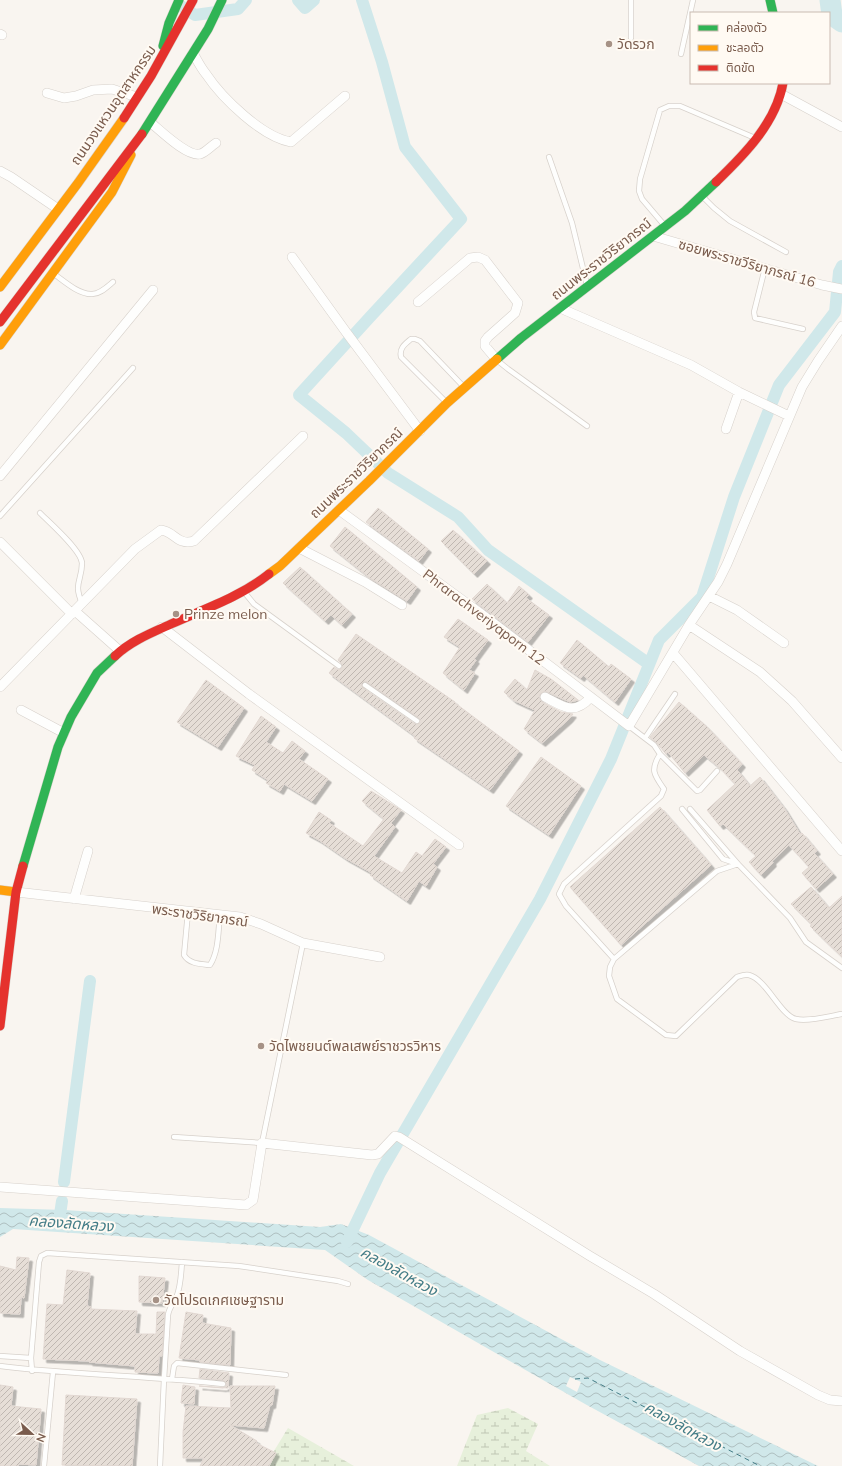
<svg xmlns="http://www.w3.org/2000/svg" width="842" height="1466" viewBox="0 0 842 1466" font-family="Mulish,'Noto Sans Thai',sans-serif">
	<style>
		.wetland { fill: url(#wetland-marsh) }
		.water { fill: url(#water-waves) }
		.pier { fill: #f9f5f0 }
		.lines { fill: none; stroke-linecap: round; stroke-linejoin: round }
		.canal { stroke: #d0e8ea; stroke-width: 12 }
		.river { stroke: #d0e8ea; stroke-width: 21 }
		.ferry { stroke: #437c86; stroke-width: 1; stroke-dasharray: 5 4; stroke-linecap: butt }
		.building { fill: url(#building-hatch); stroke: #e2d8d2; fill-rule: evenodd; filter: url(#shadow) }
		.lane-casing { stroke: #d7d1cb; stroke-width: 6 }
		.street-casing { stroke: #d7d1cb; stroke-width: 10 }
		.fast-casing { stroke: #d9d2cb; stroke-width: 10 }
		.slow-casing { stroke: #d9d2cb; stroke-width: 10 }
		.jam-casing { stroke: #d9d2cb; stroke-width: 10 }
		.lane { stroke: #fefefd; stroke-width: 4.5 }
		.street { stroke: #fefefd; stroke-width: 9 }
		.fast { stroke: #30b455; stroke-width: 9 }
		.slow { stroke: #ff9f0a; stroke-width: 9 }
		.jam { stroke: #e5322d; stroke-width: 9 }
		.poi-dot { fill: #a69286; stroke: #fffaf3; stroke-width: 1.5 }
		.labels { text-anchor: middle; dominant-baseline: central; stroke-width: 4; stroke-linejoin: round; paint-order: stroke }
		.poi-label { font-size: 14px; fill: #7a5c4d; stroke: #fffaf3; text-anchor: start }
		.street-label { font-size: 14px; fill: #7a5c4d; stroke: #fffaf3 }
		.water-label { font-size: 15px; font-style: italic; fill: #437c86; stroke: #fffaf3 }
	</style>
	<defs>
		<pattern id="wetland-marsh" width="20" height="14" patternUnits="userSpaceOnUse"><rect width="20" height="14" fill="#e7f0db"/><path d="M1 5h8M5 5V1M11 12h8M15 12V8" fill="none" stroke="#c0c6b4"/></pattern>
		<pattern id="water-waves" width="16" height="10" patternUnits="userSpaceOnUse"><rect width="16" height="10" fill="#d0e8ea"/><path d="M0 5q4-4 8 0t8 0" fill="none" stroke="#aebfc0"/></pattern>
		<pattern id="building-hatch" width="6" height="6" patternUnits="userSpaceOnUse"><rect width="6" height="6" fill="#e6ded7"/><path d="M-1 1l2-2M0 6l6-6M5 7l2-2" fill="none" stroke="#bfb7b1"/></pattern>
		<filter id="shadow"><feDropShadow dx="3.5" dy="3.5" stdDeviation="0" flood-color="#0004"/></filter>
	</defs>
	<rect width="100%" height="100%" fill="#f9f5f0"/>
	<path class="wetland" d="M508,1408L538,1424L526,1451L550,1466H457L477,1415Z
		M288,1428L354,1466H268L266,1464Z"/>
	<path class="water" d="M0,1208L65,1210L320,1227L341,1224L369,1235L600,1360L818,1466H699L585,1404L368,1280L325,1250L13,1229L0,1237Z"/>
	<path class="pier" d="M570,1377L581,1382L577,1392L566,1386Z"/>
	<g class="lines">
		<path class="canal" d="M298,0L305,8L314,0
			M362,0L382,62L405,147L461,219L370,317L299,395L346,433L388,473L458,517L488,550L649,664
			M181,6L195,15L238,9L246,0
			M64,1182L90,981
			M59,1221L62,1201
			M347,1242L380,1173L540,899L611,759L659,640L702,597L734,497L779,385L835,312L839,272L842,266"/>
		<path class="river" d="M830,0L832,15L842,22"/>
		<path class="ferry" d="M575,1379L588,1378L760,1466"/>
	</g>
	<path class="building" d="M378,508L428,549L419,561L366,522Z
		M345,527L417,587L407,601L370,578L330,546Z
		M453,530L487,561L474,574L441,541Z
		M300,567L352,614L342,625L331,615L325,621L283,583Z
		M487,584L507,603L519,586L529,595L526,598L549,615L528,642L472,599Z
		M458,619L488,640L474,659L476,660L469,670L475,673L464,690L443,673L460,647L444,637Z
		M356,634L455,702V703L519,751L490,790L414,738L415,736L329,673L334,667L338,670L342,668V664L338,660ZM364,681L367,682L419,718L421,721L420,723L415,724L363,688L361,684Z
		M577,640L609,667L611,664L631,679L615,702L583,675L581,678L560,663Z
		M535,670L551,679L578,700L570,702L545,691L540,694L539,698L542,702L561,712L573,714L569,719L542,743L524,729L535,710L513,700L504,692L515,679L527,690Z
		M206,680L244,708L218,747L177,722Z
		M679,702L706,726L742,764L737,770L750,786L760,777L784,808L800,834L802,833L817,851L814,853L833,874L816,889L802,873L809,867L789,845L772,861L773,863L761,875L749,862L756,856L723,824L720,826L707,810L735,784L720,768L704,755L685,773L668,752L666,754L657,743L650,737Z
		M261,716L276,727L266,742L283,753L292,741L305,751L299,759L328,779L312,801L284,784L280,791L266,783L268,780L252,770L255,765L236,756Z
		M541,757L581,786L549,835L506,806Z
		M371,791L401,810L391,823L395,827L374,856L402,873L416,852L422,856L435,839L446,847L433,864L437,867L426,886L419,881L407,901L370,875L372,873L345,858L319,840L306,833L319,812L331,820L329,823L363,846L384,819L362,801Z
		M660,807L711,865L621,945L570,887Z
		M811,887L829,908L842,896V957L810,926L812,925L791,904Z
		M17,1257L29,1258L24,1298L21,1297L20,1314L0,1313V1266L16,1270Z
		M67,1270L90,1273L87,1306L91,1307V1309L137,1311L135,1334H156L157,1312H165L162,1356H159L158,1373L135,1372V1366L89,1362V1361L43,1359L47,1304L63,1305Z
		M139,1276L165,1278L162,1303L139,1302Z
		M186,1312L203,1315L202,1323L231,1328L230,1365L200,1362V1360L179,1358Z
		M200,1369L229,1373L228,1388L199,1386L223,1388L226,1386L227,1384L223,1380L199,1378Z
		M0,1385L13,1387L11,1406L41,1409L36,1465L19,1464L18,1466H0Z
		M183,1385L195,1387L194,1404L181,1403Z
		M230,1386H275L272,1405H270L264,1428L230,1425L257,1441L256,1443L276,1453L269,1466H200L204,1458H183V1432L186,1406L231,1408Z
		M66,1395L137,1399L132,1466L62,1465Z"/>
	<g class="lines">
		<g class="lane-casing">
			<path id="lane" d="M631,38V0
				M681,54L693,0
				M549,157L572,223L587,285
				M703,197L714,208L730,221L786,252
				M665,226L642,199L639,191L640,179L660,110L669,106H680L755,138
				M765,268L754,312L755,318L803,329
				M54,274C64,281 78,294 91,294C99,295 107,287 113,282
				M498,361L508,369L587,426
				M446,402L401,357C399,348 405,344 411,339H415L420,341L463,386
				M40,513C50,523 81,550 82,563C82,581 73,583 82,603
				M0,516L133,368
				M245,593L254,604L339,666
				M365,685L417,721
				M645,738L675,694
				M660,754L697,791L700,790L717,771
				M682,809L723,859L738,864L717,871L614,959L610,967L609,976L617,999L666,1035L676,1036L737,977C740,976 745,974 749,975C766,979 781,1016 796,1019C809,1022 829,1016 842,1014
				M690,809L738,864L790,918L806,942L842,968
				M188,912L184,955C189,964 201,964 210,965C219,951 218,931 220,915
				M614,959L566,906L559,894L564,884L661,796L664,789C654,775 650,770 660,754L654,745L629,726
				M174,1137L262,1143L303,943
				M0,1356L31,1358
				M0,1366C74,1375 149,1376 223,1384
				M32,1371L31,1358L39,1262L41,1256L47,1253L239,1266L338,1281L348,1284
				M172,1379L174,1366L177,1363L286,1375
				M44,1466L53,1372
				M160,1466L164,1379L168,1315C169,1308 173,1304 176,1298C181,1287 181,1274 182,1262"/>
		</g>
		<g class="street-casing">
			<path id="street" d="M0,34L2,35
				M193,53C197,60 201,68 206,74C222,98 262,137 291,142L345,96
				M47,93L64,98L76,96L93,90L112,89L137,97
				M781,94L842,127
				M150,122C160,130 187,157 200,154C205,153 211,146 216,143
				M0,171L11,177L58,209
				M653,236L822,285L842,289
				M292,257L346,332L420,431
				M418,302L470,258L478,257L485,260L518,303L515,313L488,337L485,341V346L496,359
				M560,308L691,365L739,392L789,416
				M726,429L739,392
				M0,476L153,290
				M339,510L480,613L629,726L689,625L718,582L727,564L802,387L818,361L842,326
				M0,542L72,614
				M299,548L365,582L402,605
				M709,596L737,610L784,643
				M75,611L120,651
				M689,625L760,672L792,701L842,758
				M162,627L249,694L459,845
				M673,653L842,851
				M0,687L135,549L161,530C174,531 177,546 194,541L303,436
				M545,697C564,707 574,716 591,697
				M21,710L64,733
				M16,892L240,917L261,924L303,943L380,957
				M74,899L88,851
				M0,1187L246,1205L253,1200L262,1143L372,1155L378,1154L395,1136L399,1137L590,1256L654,1294L740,1351L818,1395L830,1400L842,1401"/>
		</g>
		<g class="fast-casing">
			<path id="fast" d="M770,0L773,13
				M163,46L169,23L179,0
				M142,134L208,29L222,0
				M497,359L521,338L685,211L716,182
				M23,866L58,747L71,717L97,673L115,656"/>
		</g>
		<g class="slow-casing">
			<path id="slow" d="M0,287L78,183L124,118
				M0,345L112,192L131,155
				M269,574L280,566L369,481L447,403L497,359
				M0,890L16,892"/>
		</g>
		<g class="jam-casing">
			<path id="jam" d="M124,118L151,76L193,0
				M716,182C744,155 776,123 783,83
				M0,322L142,134
				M115,656C131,641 151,633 171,624C204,609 240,597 269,574
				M0,1026L16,892L23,866"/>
		</g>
		<use href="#lane" class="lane"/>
		<use href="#street" class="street"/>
		<use href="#fast" class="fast"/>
		<use href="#slow" class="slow"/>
		<use href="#jam" class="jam"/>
	</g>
	<g class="poi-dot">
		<circle cx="609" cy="44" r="4"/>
		<circle cx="176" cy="614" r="4"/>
		<circle cx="261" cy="1046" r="4"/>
		<circle cx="156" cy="1300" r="4"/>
	</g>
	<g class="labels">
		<g class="poi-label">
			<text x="617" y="44">วัดรวก</text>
			<text x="184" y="614">Prinze melon</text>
			<text x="269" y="1046">วัดไพชยนต์พลเสพย์ราชวรวิหาร</text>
			<text x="164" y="1300">วัดโปรดเกศเชษฐาราม</text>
		</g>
		<g class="street-label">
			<text transform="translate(113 105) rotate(-56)">ถนนวงแหวนอุตสาหกรรม</text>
			<text transform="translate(601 259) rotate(-38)">ถนนพระราชวิริยาภรณ์</text>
			<text transform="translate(747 263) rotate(16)">ซอยพระราชวีริยาภรณ์ 16</text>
			<text transform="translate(356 473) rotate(-44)">ถนนพระราชวิริยาภรณ์</text>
			<text transform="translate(484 617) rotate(37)">Phrarachveriyaporn 12</text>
			<text transform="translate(200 915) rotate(8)">พระราชวิริยาภรณ์</text>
		</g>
		<g class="water-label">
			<text transform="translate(71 1223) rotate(4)">คลองลัดหลวง</text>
			<text transform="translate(399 1271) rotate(29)">คลองลัดหลวง</text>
			<text transform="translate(683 1426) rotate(29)">คลองลัดหลวง</text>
		</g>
	</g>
	<rect x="690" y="12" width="140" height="72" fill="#fffaf3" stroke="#cabbb1"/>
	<rect x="698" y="25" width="20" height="6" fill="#30b455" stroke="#cabbb1"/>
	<text x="726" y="32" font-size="12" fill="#7a5c4d">คล่องตัว</text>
	<rect x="698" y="45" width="20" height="6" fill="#ff9f0a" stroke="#cabbb1"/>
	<text x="726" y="52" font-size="12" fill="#7a5c4d">ชะลอตัว</text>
	<rect x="698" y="65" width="20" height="6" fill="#e5322d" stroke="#cabbb1"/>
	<text x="726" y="72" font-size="12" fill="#7a5c4d">ติดขัด</text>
	<g transform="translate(32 1434) rotate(112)" stroke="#fffaf3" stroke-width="3" paint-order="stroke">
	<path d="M0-3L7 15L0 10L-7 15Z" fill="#7a5c4d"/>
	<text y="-6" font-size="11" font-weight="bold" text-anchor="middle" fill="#7a5c4d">N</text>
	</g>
</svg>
